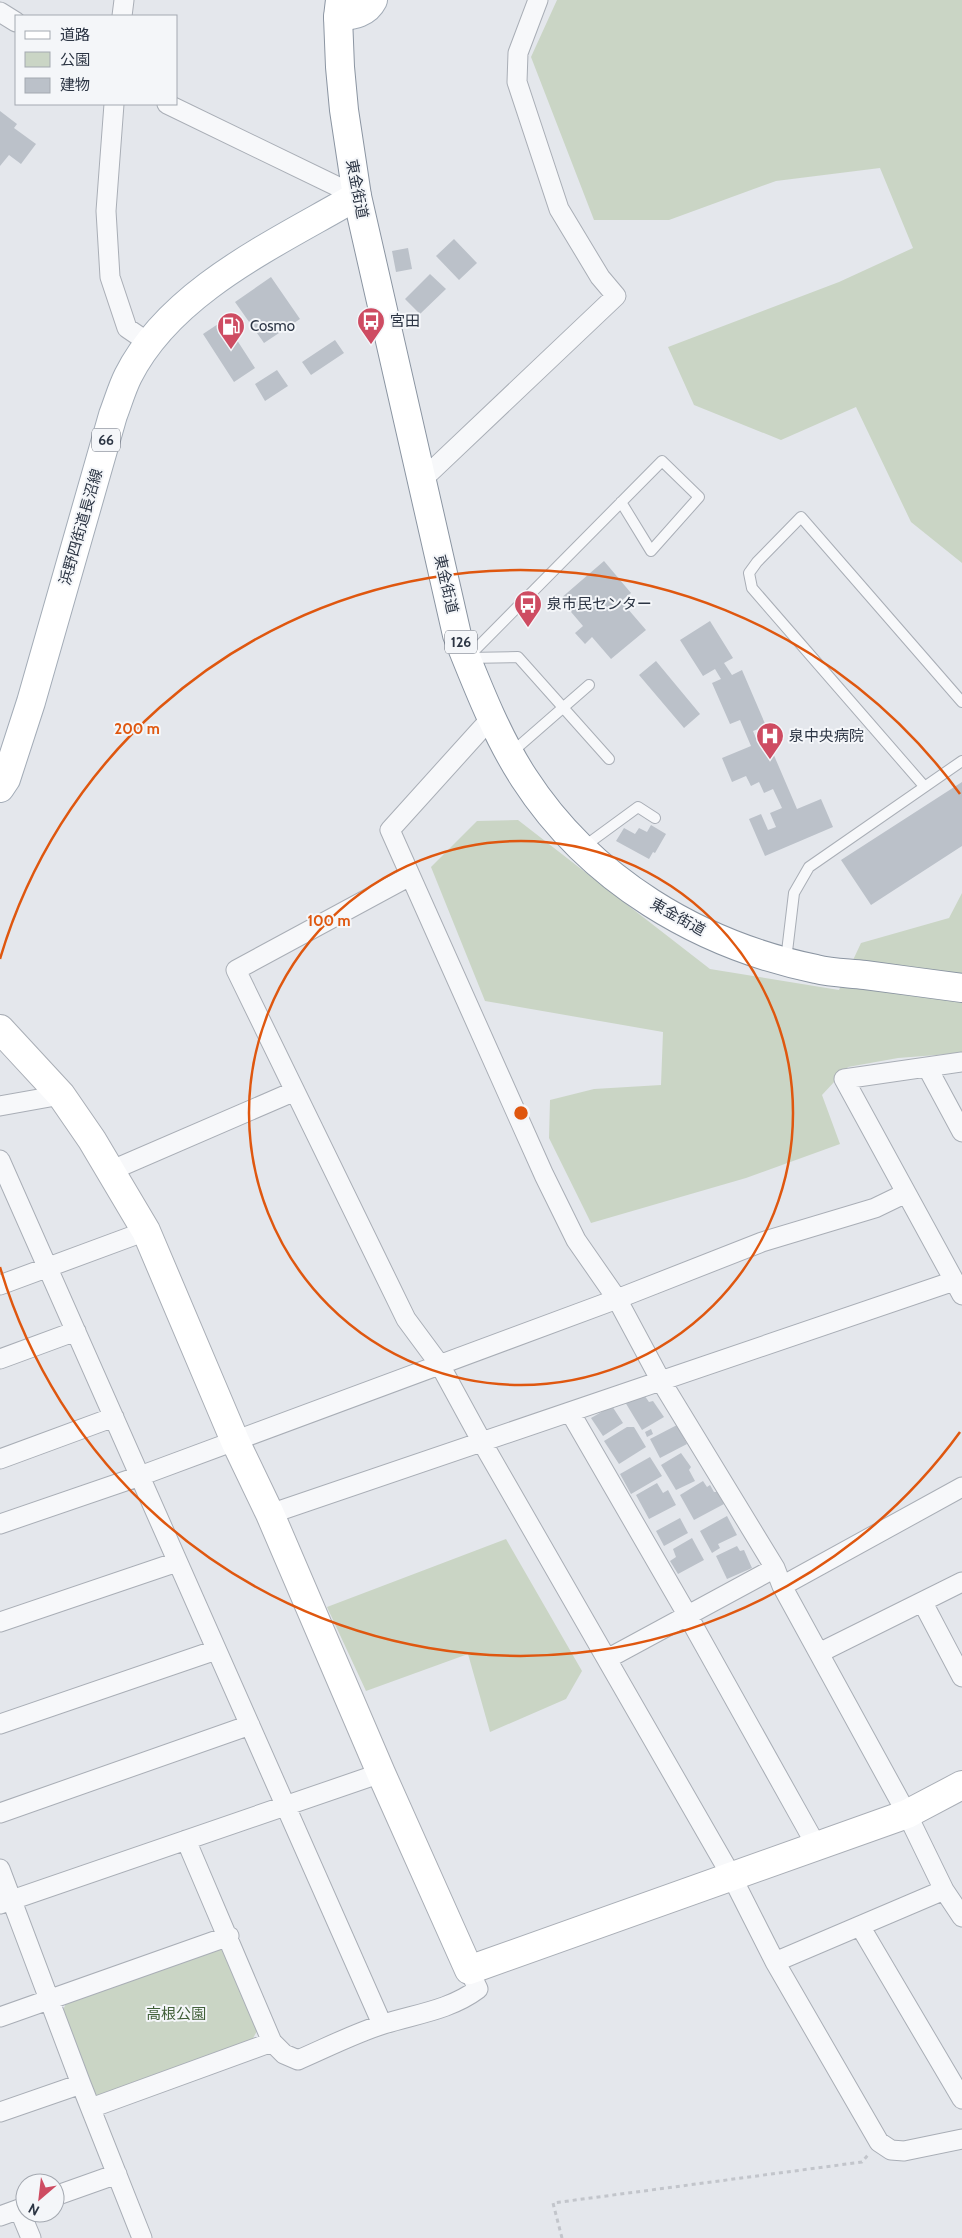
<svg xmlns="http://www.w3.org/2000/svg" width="962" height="2238" viewBox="0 0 962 2238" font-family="Cabin,'Noto Sans JP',sans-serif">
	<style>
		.green { fill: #cad5c5 }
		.building { fill: #bbc1c9 }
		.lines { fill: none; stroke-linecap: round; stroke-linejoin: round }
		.lane-casing { stroke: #a9aeb6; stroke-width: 12 }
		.street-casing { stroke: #a9aeb6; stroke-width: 21 }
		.secondary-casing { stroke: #a9aeb6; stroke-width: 30 }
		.primary-casing { stroke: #a3acb7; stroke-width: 30 }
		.highway-casing { stroke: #8b95a2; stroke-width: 30 }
		.path { stroke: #c2c5cb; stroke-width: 3; stroke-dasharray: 4 4; stroke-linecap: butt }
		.lane { stroke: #f7f8fa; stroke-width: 10 }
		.street { stroke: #f7f8fa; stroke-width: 19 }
		.secondary { stroke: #fff; stroke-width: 28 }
		.primary { stroke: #fff; stroke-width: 28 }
		.highway { stroke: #fff; stroke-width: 28 }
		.ring { fill: none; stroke: #df570f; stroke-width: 2.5 }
		.labels { text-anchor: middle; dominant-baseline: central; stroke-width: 4; stroke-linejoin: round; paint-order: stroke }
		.shield { fill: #f4f6f9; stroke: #686f7a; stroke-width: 1 }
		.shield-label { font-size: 14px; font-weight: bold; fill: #2c3544 }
		.street-label { font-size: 15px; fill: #2c3544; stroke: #f4f6f9 }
		.poi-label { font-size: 15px; fill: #2c3544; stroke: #f4f6f9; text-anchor: start }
		.park-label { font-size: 15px; fill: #416039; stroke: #f4f6f9 }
		.centre { fill: #df570f; stroke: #f4f6f9; stroke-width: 2.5 }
		.ring-label { font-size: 15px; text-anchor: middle; font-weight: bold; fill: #df570f; stroke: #f4f6f9; stroke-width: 4; stroke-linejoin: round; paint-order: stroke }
	</style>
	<rect width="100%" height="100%" fill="#e4e7ec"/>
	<path class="green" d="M557,0H962V563L911,522L856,407L781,440L694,405L668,347L839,282L913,248L880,168L776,181L669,220H594L531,57Z
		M518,820L710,969L839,990L861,943L949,918L962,893V1053L898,1058L848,1067L822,1095L840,1144L746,1178L591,1223L549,1138L550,1100L594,1089L661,1085L663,1032L485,1001L431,867L477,821Z
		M506,1539L582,1671L566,1699L490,1732L468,1654L366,1691L327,1607Z
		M215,1946L230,1953L257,2031L251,2042L98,2096L90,2089L63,2010L69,1997Z"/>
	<path class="building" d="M0,111L17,124L14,128L36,144L21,164L9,155L0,166Z
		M454,239L477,263L459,280L436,256Z
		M408,248L412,269L396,272L392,251Z
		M430,274L446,289L420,314L405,299Z
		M271,277L300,319L264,343L235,302Z
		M224,320L255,368L234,382L203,334Z
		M335,340L344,353L311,375L302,362Z
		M277,370L288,386L265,401L255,384Z
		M604,561L631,593L621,601L646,630L611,659L592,637L585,644L575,633L583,626L560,599Z
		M710,621L733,658L724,663L732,675L742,670L766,726L753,731L758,743L767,739L797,809L821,799L833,827L765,856L749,819L761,814L768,830L776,827L770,813L782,808L773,789L764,793L759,782L751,786L746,776L732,782L722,758L751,746L740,720L730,724L712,683L721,679L715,669L703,676L680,640Z
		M656,661L700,714L684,728L639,675Z
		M962,782V846L871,905L841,860Z
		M651,825L666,834L655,853L653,852L649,859L616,841L624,828L635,834L639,828L647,832Z
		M642,1392L649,1402L653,1401L664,1417L642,1430L625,1402Z
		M612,1406L623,1423L603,1436L591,1418Z
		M677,1425L687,1444L660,1458L650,1439Z
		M627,1427H634L646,1447L619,1464L604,1441Z
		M651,1429L653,1434L647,1437L645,1432Z
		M681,1453L691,1467L689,1470L695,1481L676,1490L661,1465Z
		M650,1457L662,1476L631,1494L620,1474Z
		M703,1481L707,1487L710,1485L714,1492H717L724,1504L694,1520L680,1495Z
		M657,1483L663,1493L668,1490L676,1505L649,1519L636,1495Z
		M727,1516L737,1535L718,1544L720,1548L712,1553L700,1531Z
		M680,1518L688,1533L664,1546L656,1531Z
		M692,1538L704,1560L678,1574L670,1561L676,1557L673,1549Z
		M737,1546L740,1551L744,1550L752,1568L727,1579L716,1556Z"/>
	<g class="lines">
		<g class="lane-casing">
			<path id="lane" d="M511,753L589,685
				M609,759L518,657L467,658L662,461L699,497L651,551L621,502
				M924,786L752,588L749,573L757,562L801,517L962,702
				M582,848L638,807L655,818
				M786,960L794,893L809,867L962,761"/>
		</g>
		<g class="street-casing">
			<path id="street" d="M0,12L16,22
				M122,16L124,0
				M114,104L106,211L110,277L127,328L149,343
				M167,104L357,196
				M423,479L616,296L600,277L559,209L517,82L518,53L538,0
				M492,717L390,830L544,1175L576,1240L617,1299L661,1381L775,1568L782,1586L907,1814L944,1890L962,1917
				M410,876L236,970L406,1319L440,1365L482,1442L732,1877L775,1962L879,2142L891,2150L904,2151L962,2139
				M962,1062L844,1079L962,1295
				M927,1067L962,1132
				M0,1106L61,1095
				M0,1160L382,2024
				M110,1171L295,1091
				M0,1285L146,1231
				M0,1359L76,1331
				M570,1412L688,1616L816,1845
				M0,1459L114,1417
				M270,1514L954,1281
				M0,1524L140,1476L617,1299L762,1242L875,1208L906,1193
				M782,1586L962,1487
				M923,1603L962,1677
				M0,1622L177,1562
				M819,1653L962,1582
				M607,1659L775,1568
				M0,1724L216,1650
				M0,1813L250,1725
				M186,1840L272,2042L284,2054L298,2060C326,2048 355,2033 384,2024C416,2014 450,2010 478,1989L469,1970
				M0,1869L81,2084L142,2238
				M0,1904L381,1773
				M860,1926L962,2099
				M775,1962L944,1890
				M0,2017L229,1936
				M91,2108L272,2042
				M0,2112L81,2084
				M55,2196L117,2174
				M19,2209L31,2238
				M0,2216L25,2207"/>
		</g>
		<g class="secondary-casing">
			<path id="secondary" d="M0,1029L61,1095L92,1140L146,1231L235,1441L270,1514L381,1773L469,1970L907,1814L962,1785"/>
		</g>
		<g class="primary-casing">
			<path id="primary" d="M338,17C352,15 366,14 373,0
				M0,788L6,779L31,702L113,415C118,402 122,388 128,376C171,290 277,243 357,196"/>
		</g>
		<g class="highway-casing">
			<path id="highway" d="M340,0L338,17L340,67L344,110L357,196L457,635C476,682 496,735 524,778C590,880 699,945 816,969C832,973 849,973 865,975C897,979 930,984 962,988"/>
		</g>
		<path class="path" d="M562,2238L553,2203L862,2162L868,2155"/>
		<use href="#lane" class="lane"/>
		<use href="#street" class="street"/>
		<use href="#secondary" class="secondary"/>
		<use href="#primary" class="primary"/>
		<use href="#highway" class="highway"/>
	</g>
	<g class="ring">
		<circle cx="521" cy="1113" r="272"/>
		<path d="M960 1432A543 543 0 0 1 0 1267M0 959A543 543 0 0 1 960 794"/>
	</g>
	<defs>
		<g id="bus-pin" transform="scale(1.4375)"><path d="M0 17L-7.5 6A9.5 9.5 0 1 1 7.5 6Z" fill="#ce4c62" stroke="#f4f6f9"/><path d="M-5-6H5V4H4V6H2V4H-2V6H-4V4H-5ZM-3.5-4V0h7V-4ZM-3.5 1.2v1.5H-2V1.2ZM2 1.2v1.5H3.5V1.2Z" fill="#fff"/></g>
		<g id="fuel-pin" transform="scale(1.4375)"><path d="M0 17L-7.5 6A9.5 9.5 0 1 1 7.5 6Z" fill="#ce4c62" stroke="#f4f6f9"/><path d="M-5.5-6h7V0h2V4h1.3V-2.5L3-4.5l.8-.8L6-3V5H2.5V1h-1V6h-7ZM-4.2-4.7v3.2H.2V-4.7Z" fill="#fff"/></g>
		<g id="hospital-pin" transform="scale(1.4375)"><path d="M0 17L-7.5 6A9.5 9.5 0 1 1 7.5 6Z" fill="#ce4c62" stroke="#f4f6f9"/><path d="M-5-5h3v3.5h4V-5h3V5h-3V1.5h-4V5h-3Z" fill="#fff"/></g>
	</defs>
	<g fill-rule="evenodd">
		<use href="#bus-pin" x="371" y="321"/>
		<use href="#fuel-pin" x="231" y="326"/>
		<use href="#bus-pin" x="528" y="604"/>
		<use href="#hospital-pin" x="770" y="736"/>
	</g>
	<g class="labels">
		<g class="shield">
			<rect x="92" y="428.5" width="28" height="23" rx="4"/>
			<rect x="445" y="630.5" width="32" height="23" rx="4"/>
		</g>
		<g class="shield-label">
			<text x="106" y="440">66</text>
			<text x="461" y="642">126</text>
		</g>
		<g class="street-label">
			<text transform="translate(357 189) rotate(79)">東金街道</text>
			<text transform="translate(81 527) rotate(-74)">浜野四街道長沼線</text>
			<text transform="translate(446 584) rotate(77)">東金街道</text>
			<text transform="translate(678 917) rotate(29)">東金街道</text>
		</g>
		<g class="poi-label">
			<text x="390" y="321">宮田</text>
			<text x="250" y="326">Cosmo</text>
			<text x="547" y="604">泉市民センター</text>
			<text x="789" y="736">泉中央病院</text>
		</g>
		<g class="park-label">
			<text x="176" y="2014">高根公園</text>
		</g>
	</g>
	<circle cx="521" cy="1113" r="8" class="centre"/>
	<g class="ring-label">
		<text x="137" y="734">200 m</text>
		<text x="329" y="926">100 m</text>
	</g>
	<rect x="15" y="15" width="162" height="90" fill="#f4f6f9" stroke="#a4a9b1"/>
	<rect x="25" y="31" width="25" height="8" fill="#ffffff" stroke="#a4a9b1"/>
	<text x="60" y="40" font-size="15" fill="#2c3544">道路</text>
	<rect x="25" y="52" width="25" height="15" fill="#cad5c5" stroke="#a4a9b1"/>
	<text x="60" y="65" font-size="15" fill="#2c3544">公園</text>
	<rect x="25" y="78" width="25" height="15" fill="#bbc1c9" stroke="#a4a9b1"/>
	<text x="60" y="90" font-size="15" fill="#2c3544">建物</text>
	<g transform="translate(40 2198) rotate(208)"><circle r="24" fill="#f4f6f9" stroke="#a4a9b1"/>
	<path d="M0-4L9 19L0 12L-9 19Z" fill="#ce4c62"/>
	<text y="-8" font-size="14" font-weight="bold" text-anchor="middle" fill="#2c3544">N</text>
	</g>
</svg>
